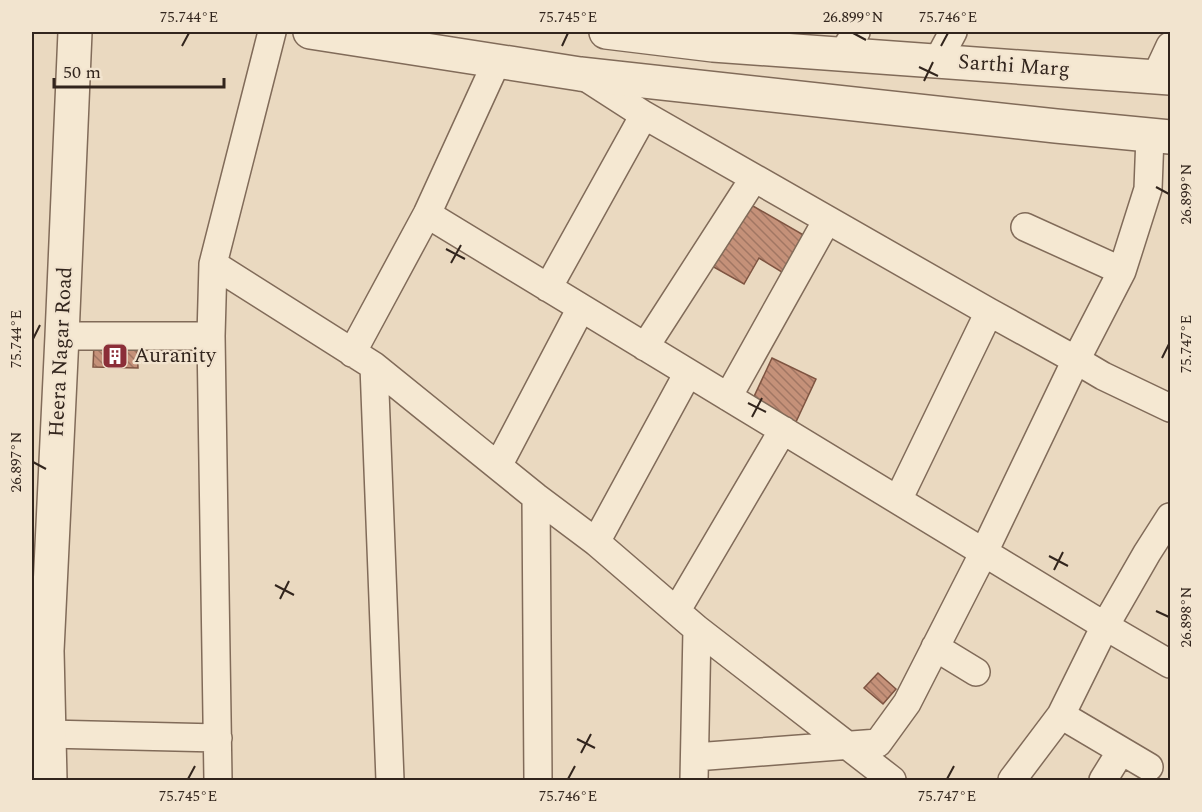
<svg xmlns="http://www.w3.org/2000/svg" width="1202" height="812" viewBox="0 0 1202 812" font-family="Spectral,serif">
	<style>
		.building { fill: url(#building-back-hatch); stroke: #7e5441; stroke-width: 1.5 }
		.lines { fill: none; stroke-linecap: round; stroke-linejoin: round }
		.minor-casing { stroke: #816b59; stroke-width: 30 }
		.tertiary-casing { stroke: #816b59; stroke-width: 36 }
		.minor { stroke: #f5e8d2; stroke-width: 27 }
		.tertiary { stroke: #f5e8d2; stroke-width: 33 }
		.ticks { fill: none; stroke: #32251d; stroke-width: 2 }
		.labels { text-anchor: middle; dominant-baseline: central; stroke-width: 4.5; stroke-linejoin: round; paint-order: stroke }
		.street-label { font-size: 21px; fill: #32251d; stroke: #f2e4cf }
		.poi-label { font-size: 21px; fill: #32251d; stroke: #f2e4cf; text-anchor: start }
		.neatline { fill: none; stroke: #32251d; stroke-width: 2 }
		.ticks-label { font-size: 15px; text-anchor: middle; fill: #32251d }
	</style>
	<defs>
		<pattern id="building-back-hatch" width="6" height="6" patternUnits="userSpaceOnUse" patternTransform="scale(1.5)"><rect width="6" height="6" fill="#c59179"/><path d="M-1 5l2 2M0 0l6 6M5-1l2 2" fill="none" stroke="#a17663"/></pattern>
	</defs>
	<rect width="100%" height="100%" fill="#ead9c0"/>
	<path class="building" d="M746,202L807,237L785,274L759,258L744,284L710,265Z
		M94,344L137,345L138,368L93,367Z
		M772,358L816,379L795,424L751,403Z
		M878,673L896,689L883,704L864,688Z"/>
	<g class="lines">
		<g class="minor-casing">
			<path id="minor" d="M843,53L856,32
				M938,60L953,32
				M582,75L644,115L989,312L1076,360L1103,376L1170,408
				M1156,76L1170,46
				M427,214L1105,626L1170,664
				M1025,227L1122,271
				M213,264L374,366L536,497L596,542L697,629L892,780
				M548,288L644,115
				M62,336H211
				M645,347L754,178
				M352,353L427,214L497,61
				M374,366L390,780
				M728,397L827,220
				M498,466L581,308
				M536,497L538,780
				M898,500L989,312
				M596,542L688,373
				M677,610L783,430
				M935,647L976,672
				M1061,715L1149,767
				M48,734L218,738
				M695,757L878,743L907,703L984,552L1076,360L1122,271L1148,189L1150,136
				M218,780L211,336L213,264L272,32
				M694,780L697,629
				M1012,780L1061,715L1105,626L1147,553L1170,517
				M1103,780L1121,751"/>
		</g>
		<g class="tertiary-casing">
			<path id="tertiary" d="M310,32L580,74L1056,126L1170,137
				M606,32L713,45L1170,78
				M50,780L47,651L62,336L75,32"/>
		</g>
		<use href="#minor" class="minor"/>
		<use href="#tertiary" class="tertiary"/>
	</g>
	<path class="ticks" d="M853,33L866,40M182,46L189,33M562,46L568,33M941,46L948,33M919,67L938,76M924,81L933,62M1156,187L1169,194M446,249L465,259M451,263L461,245M33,339L40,325M1162,358L1169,344M748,403L766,412M752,417L762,398M33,462L46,469M1049,556L1068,566M1054,570L1063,552M275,585L294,595M280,599L289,581M1156,611L1169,617M577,739L595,748M581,753L591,734M188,779L195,766M568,779L575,766M947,779L954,766"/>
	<defs>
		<g id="building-square" transform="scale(1.35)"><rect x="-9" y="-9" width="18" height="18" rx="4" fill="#8b2e38" stroke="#f2e4cf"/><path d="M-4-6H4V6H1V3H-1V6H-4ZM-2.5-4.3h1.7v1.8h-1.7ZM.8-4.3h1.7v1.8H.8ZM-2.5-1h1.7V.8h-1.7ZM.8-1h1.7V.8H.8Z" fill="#fff"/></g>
	</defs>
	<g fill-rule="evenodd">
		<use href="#building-square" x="115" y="356"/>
	</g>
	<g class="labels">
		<g class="street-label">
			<text transform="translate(1014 66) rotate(4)">Sarthi Marg</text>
			<text transform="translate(61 352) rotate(-87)">Heera Nagar Road</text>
		</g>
		<g class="poi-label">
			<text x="134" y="356">Auranity</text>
		</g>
	</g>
	<rect width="1202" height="812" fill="none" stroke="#f2e4cf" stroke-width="66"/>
	<path d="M54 78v9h170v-9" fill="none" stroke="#32251d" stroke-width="3"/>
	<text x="63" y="78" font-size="18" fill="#32251d" stroke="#f2e4cf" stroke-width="4.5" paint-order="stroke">50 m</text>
	<rect x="33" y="33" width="1136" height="746" class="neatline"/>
	<g class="ticks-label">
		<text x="189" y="22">75.744°E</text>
		<text x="568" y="22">75.745°E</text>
		<text x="853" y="22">26.899°N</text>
		<text x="948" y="22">75.746°E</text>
		<text transform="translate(1186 194) rotate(-90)" y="5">26.899°N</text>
		<text transform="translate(16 339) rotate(-90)" y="5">75.744°E</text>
		<text transform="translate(1186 344) rotate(-90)" y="5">75.747°E</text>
		<text transform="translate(16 462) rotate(-90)" y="5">26.897°N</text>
		<text transform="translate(1186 617) rotate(-90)" y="5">26.898°N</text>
		<text x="188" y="801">75.745°E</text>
		<text x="568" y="801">75.746°E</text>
		<text x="947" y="801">75.747°E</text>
	</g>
</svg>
